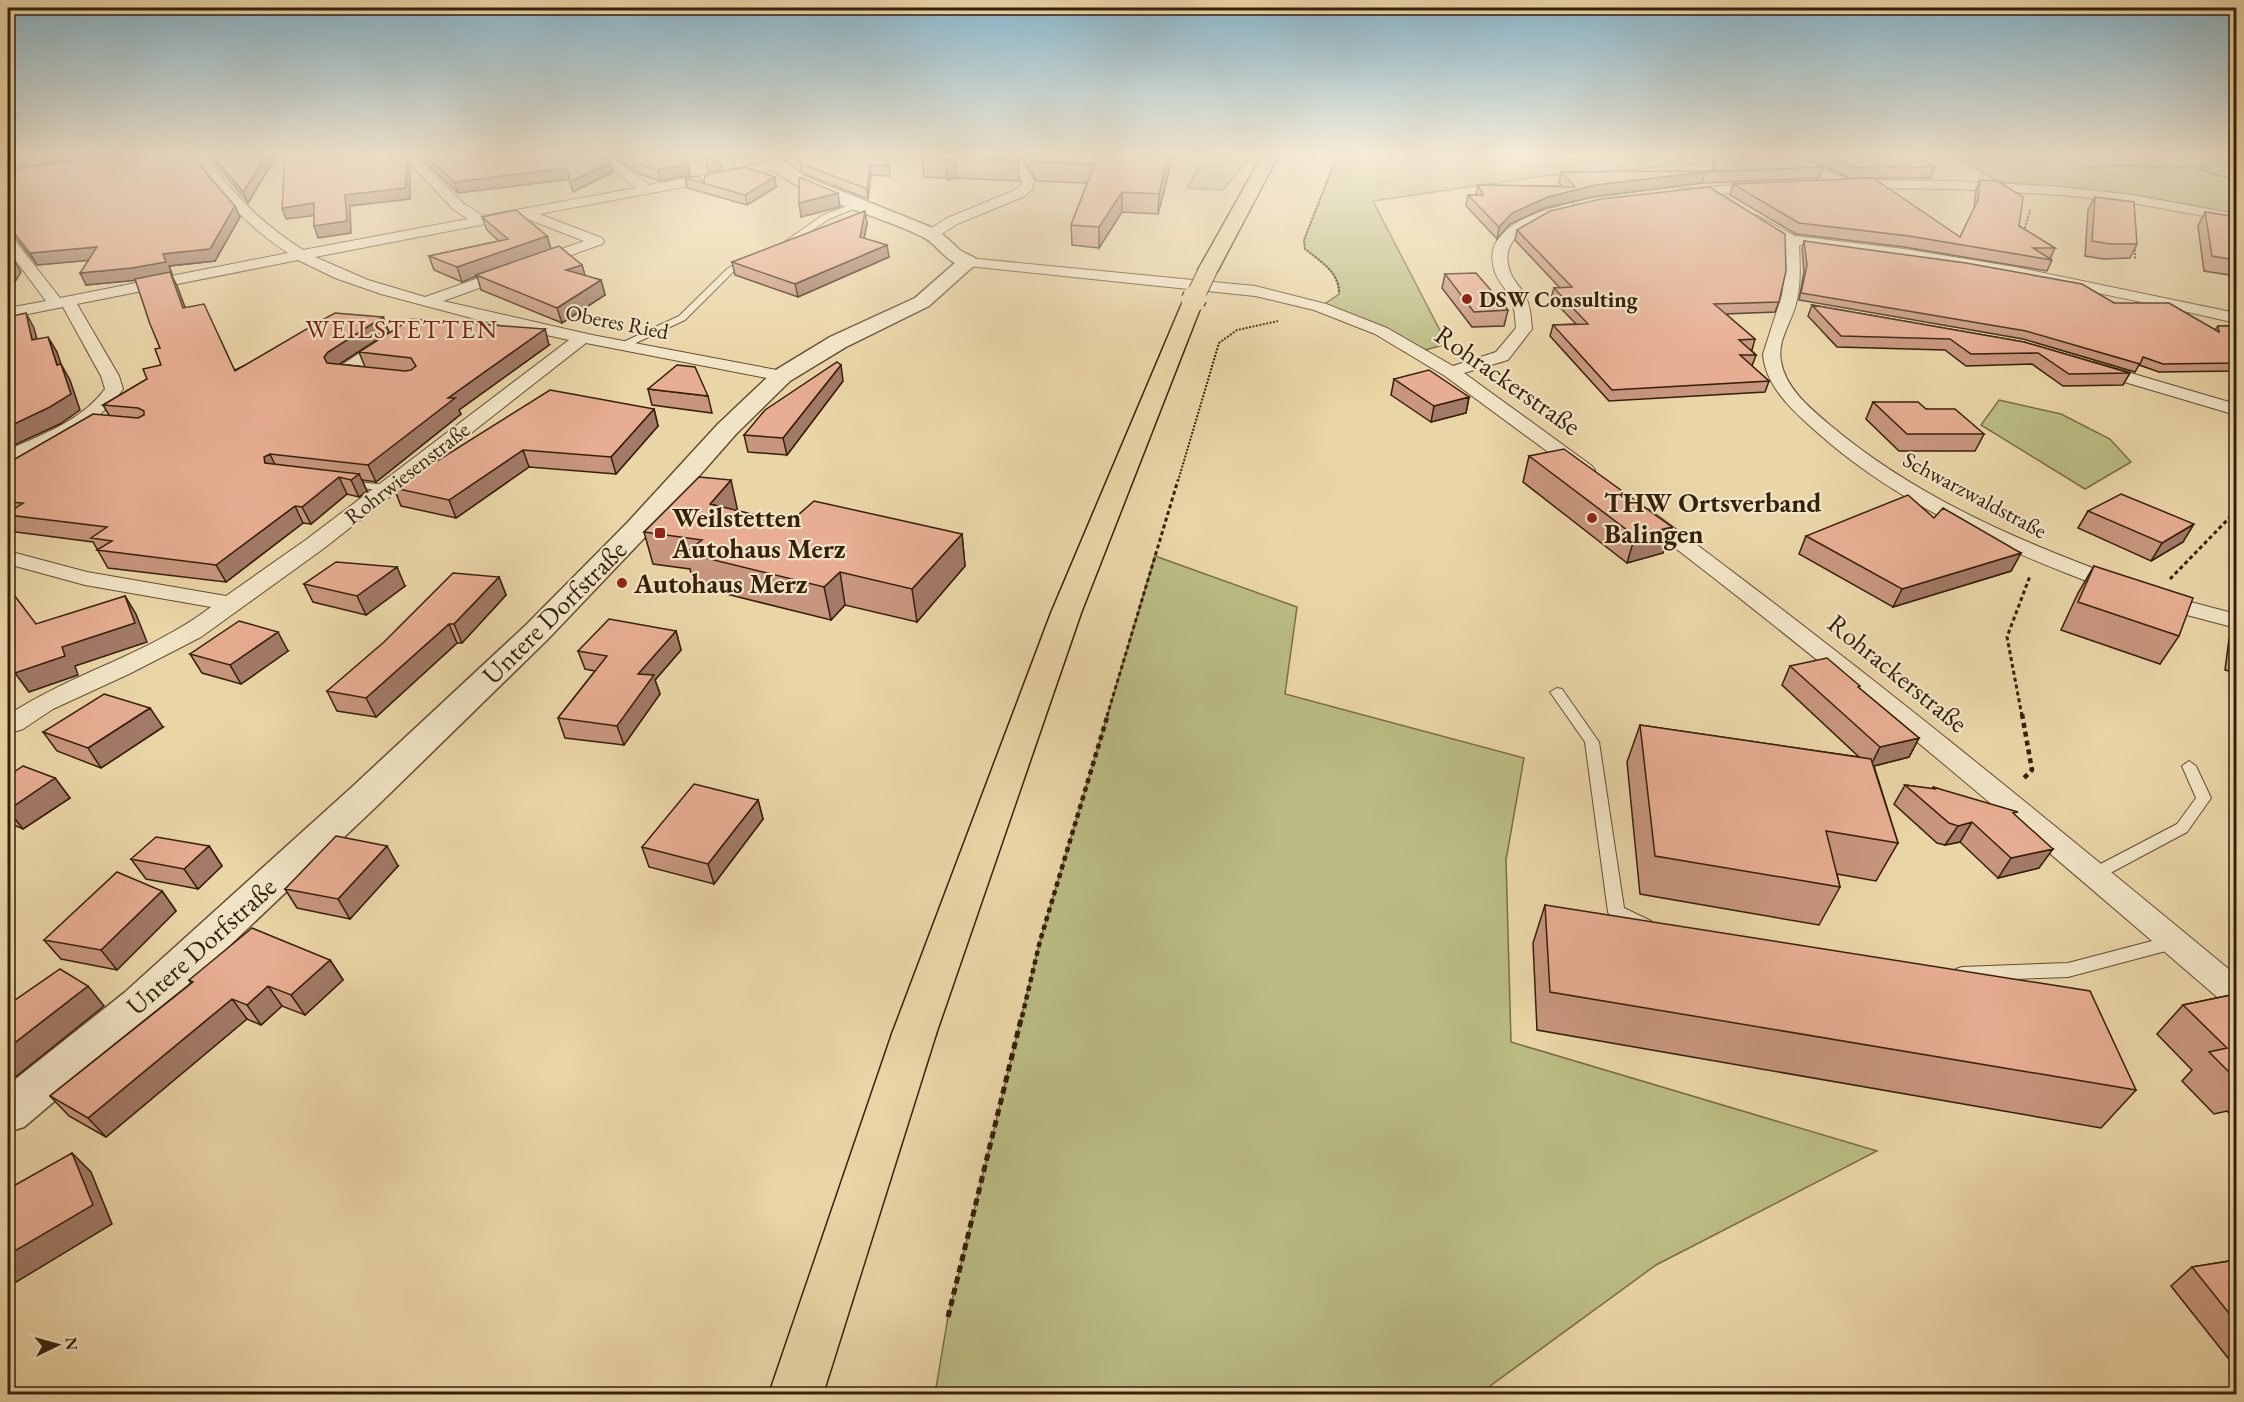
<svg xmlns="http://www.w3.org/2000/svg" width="2244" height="1402" viewBox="0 0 2244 1402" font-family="'EB Garamond',serif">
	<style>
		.green { fill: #bbbc84; stroke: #786e47; stroke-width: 1.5 }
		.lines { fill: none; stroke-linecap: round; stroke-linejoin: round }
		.service-casing { stroke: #624d31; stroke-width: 2 }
		.minor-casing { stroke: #624d31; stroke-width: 2 }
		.tertiary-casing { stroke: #624d31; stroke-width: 3 }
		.primary-casing { stroke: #35200a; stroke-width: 3 }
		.trunk-casing { stroke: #35200a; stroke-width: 3 }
		.path-far3 { stroke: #35200a; stroke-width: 2; stroke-dasharray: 2 1.5; stroke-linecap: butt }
		.path-far2 { stroke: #35200a; stroke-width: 3; stroke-dasharray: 4 3; stroke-linecap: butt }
		.path-far1 { stroke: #35200a; stroke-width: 4.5; stroke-dasharray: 5 4; stroke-linecap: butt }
		.path { stroke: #35200a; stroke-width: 5; stroke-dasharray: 7 4.5; stroke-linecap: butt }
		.service { fill: #f1e4c6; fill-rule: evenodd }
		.minor { fill: #f1e4c6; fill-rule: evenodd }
		.tertiary { fill: #f1e4c6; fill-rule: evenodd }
		.primary { fill: #ead5a7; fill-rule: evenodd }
		.trunk { fill: #ead5a7; fill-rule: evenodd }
		.trunk-bridge-far1-casing { stroke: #35200a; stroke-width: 20; stroke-linecap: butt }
		.trunk-bridge-casing { stroke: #35200a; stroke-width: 26; stroke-linecap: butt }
		.trunk-bridge-far1 { stroke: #ead5a7; stroke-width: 18 }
		.trunk-bridge { stroke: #ead5a7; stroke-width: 23 }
		.wall { fill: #c8967e; stroke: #35200a; stroke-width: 1.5 }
		.shaded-wall { fill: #a27a67; stroke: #35200a; stroke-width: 1.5 }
		.building { fill: #e8ae93; stroke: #35200a; stroke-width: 1.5 }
		.poi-dot { fill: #8f2418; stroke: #f1e4c6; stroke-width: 2 }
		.labels { text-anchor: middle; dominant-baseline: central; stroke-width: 4.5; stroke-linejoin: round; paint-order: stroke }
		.far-poi-label { font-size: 22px; font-weight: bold; fill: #35200a; stroke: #f1e4c6; text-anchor: start }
		.far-street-label { font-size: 22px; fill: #35200a; stroke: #f1e4c6 }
		.far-quarter-label { font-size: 26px; letter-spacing: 1.5px; fill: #7a1f14; stroke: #f1e4c6 }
		.street-label { font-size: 27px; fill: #35200a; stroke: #f1e4c6 }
		.poi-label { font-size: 27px; font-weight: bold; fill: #35200a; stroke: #f1e4c6; text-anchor: start }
	</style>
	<rect width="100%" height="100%" fill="#ead5a7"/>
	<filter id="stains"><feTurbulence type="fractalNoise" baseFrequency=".00333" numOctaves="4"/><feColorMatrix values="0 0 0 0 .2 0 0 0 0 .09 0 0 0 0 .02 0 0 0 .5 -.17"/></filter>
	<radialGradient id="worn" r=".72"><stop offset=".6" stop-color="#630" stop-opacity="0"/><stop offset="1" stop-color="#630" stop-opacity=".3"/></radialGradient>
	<path class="green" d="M1206,156H1251L1223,190L1187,188Z
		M1337,156H1693L1701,164L1544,176L1373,201L1447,344L1425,350L1320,307L1339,294C1341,273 1320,261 1305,249L1304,240Z
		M1940,156H2218L2236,161V167L2220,171L2236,176V214L2146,197L1997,181L1964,162Z
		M1999,400L2061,414L2110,439L2131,462L2085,489L1981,425Z
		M1155,556L1297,607L1285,694L1524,758L1506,860L1511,1042L1877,1151L1656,1265L1479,1394H935L948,1317L1040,941Z"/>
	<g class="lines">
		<g class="service-casing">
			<path id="service" d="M856,203L863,205L829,219L787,247L780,245L823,215Z
				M746,257L753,259L733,272L685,320L625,348H619V344L679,316L727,269Z
				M347,481L387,485L392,488L387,491L343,486L342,484Z
				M1557,688L1562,689L1599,742L1624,908L1651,921L1653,926L1651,931C1638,935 1622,922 1610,916L1608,912L1585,742L1550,692Z
				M2189,761L2196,766L2211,798L2187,832L2101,878L2095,880L2089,878L2087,874L2089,870L2177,824L2196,798L2182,766Z
				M2175,935L2181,937L2183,942L2181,947L2068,977L1962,981L1956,979L1953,974L1956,969L1962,967L2068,963Z"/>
		</g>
		<g class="minor-casing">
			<path id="minor" d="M195,156H207C232,195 264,225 303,250L468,219L453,209L403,156H416L463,203L483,216L636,188L597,156H610L649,185L778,161L782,162L784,165L782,168L778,169L539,214L602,238L604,241L602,244L443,301L592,335L782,371L788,372L791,376L788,380L782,381L586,343L323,549L201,637L129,674L53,709L23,729L14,732L8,730V715C72,673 149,654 211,607L85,585L8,564V551L87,572L226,596L307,539L569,340L479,320L381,294L335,278L298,260L77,304L119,376L123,389C101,420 72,436 38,451C28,455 18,461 8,463V450C43,434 81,421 105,389L101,376L63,307L8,318V308L46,301L8,250V237L13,238L60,298L288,253C249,228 219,195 195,156ZM522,217L584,241L425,297L368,280L315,257Z
				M1008,156H1020L1034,181L1032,190L1023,197L957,224L937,237H927L925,234L927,231L947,218L1013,191L1021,186L1022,181Z
				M1772,156H1789L1850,180L1955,181L2062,187L2133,195L2236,214V222L2133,203L2062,195L1955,189L1847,188Z
				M1765,183L1770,184L1771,187L1770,190L1679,197L1672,193L1679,189Z
				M1571,203L1578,207L1576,210C1546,218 1493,232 1511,274C1514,281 1520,287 1524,293C1530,304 1531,316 1532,329L1508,360L1464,373L1592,466L1595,470L1592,474H1578L1445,376L1375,334L1314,310L1255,296L968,266L961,262L968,258L1255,286L1326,304L1387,328L1453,366L1496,352L1516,328C1515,318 1515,306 1510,296C1505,288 1498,281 1495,272C1479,227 1539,211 1571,203Z
				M1756,215L1795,236L1904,249L2015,267L2236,313V323C2091,289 1946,262 1799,245C1800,265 1801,285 1796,304C1791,323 1777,341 1781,361C1785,388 1811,409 1830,425C1918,499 2021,542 2128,581L2131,586L2128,591L2120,593L2112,591C2007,551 1904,509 1819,434C1795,413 1765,387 1763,354L1782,295L1785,272L1784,242L1751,222L1749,219Z
				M390,335L398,340L396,344L359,369L370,371L373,375L370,379L364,380L336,377L333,373L336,369L384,336Z
				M2093,362L2236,404V415L2087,371L2084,367L2087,363Z
				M1643,508L1650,510C1851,658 2044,816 2236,975V1007L2224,1003C2032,837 1839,672 1636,518L1633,514L1636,510Z
				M2157,593L2236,614V628L2149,605L2145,600L2149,595Z"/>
		</g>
		<g class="tertiary-casing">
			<path id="tertiary" d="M759,156H777L806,177L938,230L961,251L975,258L978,262L929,306L846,347L790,381L736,434L648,534L548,639L378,805L154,1017L24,1127L8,1132V1085L124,993L352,787L526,625L628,522L718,424L774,371L830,337L915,298L955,263C943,257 935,243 923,237C879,214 788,195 759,156Z"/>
		</g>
		<g class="primary-casing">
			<path id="primary" d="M914,1016L929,1021L936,1034L823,1394H769L892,1034L899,1021Z"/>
		</g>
		<g class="trunk-casing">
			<path id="trunk" d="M1262,156H1278L1218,270L1215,274H1201L1198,270Z
				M1193,295L1200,297L1203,301L1081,613L936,1034L929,1047L914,1052L899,1047L892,1034L1051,613L1183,301L1186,297Z"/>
		</g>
		<path class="path-far3" d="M1337,156L1304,240L1305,249C1320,261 1338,271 1339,292
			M1949,156L1978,163
			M2113,165L2195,168L2236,180
			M2199,168L2236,160
			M2077,169L2113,165L2105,156
			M1606,174L1631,158L1630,156
			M2023,235L2030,210
			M2135,246V260
			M1178,481L1219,343L1237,330L1278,321"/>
		<path class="path-far2" d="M2170,579L2236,511
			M1107,716L1178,480
			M2022,716L2007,637L2030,576"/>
		<path class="path-far1" d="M2022,714L2032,770L2024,778
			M1022,1017L1040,941L1108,714"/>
		<path class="path" d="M948,1317L1022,1015"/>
		<use href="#service" class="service"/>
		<use href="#minor" class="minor"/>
		<use href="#tertiary" class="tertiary"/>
		<use href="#primary" class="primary"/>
		<use href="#trunk" class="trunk"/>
		<g class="trunk-bridge-far1-casing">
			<path id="trunk-bridge-far1" d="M1194,299L1208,270"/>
		</g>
		<g class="trunk-bridge-casing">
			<path id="trunk-bridge" d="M1193,301L1195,297"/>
		</g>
		<use href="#trunk-bridge-far1" class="trunk-bridge-far1"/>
		<use href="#trunk-bridge" class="trunk-bridge"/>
	</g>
	<path class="wall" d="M210,156H276L248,203Z
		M419,156H603L611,162L613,172L573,192L569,179L458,193Z
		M613,156H680L688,164L690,175L660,181L639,174Z
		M922,156L1018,161L1019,181L956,178L948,180L947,178L924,177Z
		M1022,156H1173L1158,214L1122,212L1099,248L1072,245L1071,225L1087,183L1036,181Z
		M1713,156H1795L1823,167L1819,178L1702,183L1593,197L1545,208L1510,224L1497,239L1466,206L1468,195H1476L1478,185L1562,186L1559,183L1561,172L1713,171Z
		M1796,156H1918L1935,167L1930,178H1849L1811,160Z
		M800,161L889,166L890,176L871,175L868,199L807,175L801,171Z
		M8,170L208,175L240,217L215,261L169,266L172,274H171L177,286L185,308L235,370L313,333L383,317L389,332L339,364L365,367L359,352L549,345L459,410L461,414L376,482L362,480L367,491L359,497L347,494L311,524L303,523L226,582L108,568L93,542L16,532L8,520V463L109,415L103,405L147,379L161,365L160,348L136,280L86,285L88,260L37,265L15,237L8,235V236Z
		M685,178L704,182L776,187L747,205L687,188Z
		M1980,180L2019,226L2055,248L2050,259L2052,260L2047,271L1904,247L1796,234L1730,195L1733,184L1960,237L1974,209L1976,190Z
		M2095,197L2137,244L2130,258L2104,259L2085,256L2088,210Z
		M2205,212L2236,217V276L2204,271L2198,226Z
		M482,217L547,236L551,249L582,265L585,276L601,280L605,295L562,323L481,290L477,276L462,282L434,270L429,256L499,241L487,230Z
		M867,223L864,238L889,257L798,297L735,275L732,262Z
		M1517,230L1779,302L1775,312L1726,314L1755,339L1752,350H1751L1756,355L1752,366L1769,381L1765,392L1609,401L1550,336L1553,325L1576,324L1551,298L1554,288H1560L1515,240Z
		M1804,241L2114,303L2215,330L2218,326H2236V371L2159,372L2139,365L2135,372L2023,339L1799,300L1804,272L1802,248Z
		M1445,274L1508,310L1504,326L1472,327L1442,288Z
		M1812,305L2024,342L2130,373L2123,385L2063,386L2032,364L1966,366L1945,350L1837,347L1808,316Z
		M1394,379L1469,397L1466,413L1431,422L1391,395Z
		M843,381L787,455L748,452L744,435Z
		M648,389L708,396L712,413L652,405Z
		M1873,402L1926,409L1984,434L1975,451H1899L1866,419Z
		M654,409L658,426L616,474L529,467L456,518L401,506L394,488Z
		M1529,456L1672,527L1663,553L1627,563L1523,482Z
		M738,511L789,523L962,534L965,566L917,622L845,605L831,620L694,586L690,569L653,564L644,532Z
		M2088,511L2183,542L2151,561L2078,528Z
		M1934,518L2021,553L2011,571L1893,607L1799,554L1806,536Z
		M2094,566L2179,636L2160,664L2061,630L2078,593Z
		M499,577L506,595L462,643H457L376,717L337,711L327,691Z
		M304,584L405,586L366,615L313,602Z
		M2236,628V673L2225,670L2229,639Z
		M676,631L681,650L655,680L660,694L624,745L565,738L558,718L595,671L585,669L578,651Z
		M288,651L241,684L202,673L190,654Z
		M1790,666L1859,688L1919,738L1909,757L1874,766L1898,843L1876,881L1837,874L1840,887L1819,925L1640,894L1627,762L1640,725L1859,757L1782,685Z
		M163,727L101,768L57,751L43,732Z
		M8,776L55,778L70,798L23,829L11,824L8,827Z
		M1905,785L1932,789L1933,787L2016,816L2039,868L1998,878L1960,842L1945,845L1937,843L1894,804Z
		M758,800L763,819L714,884L649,867L642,847Z
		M209,846L222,866L198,889L146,879L131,859Z
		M398,866L350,919L297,908L285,889Z
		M162,891L176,911L117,970L61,959L44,940Z
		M1545,905L2136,1090L2101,1128L1537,1030L1533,943Z
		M330,960L343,980L305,1015L282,1006L261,1025L247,1019L106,1137L69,1116L50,1096L191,983L189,980Z
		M2236,994V1121L2227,1111L2214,1114L2182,1081L2192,1070L2157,1034L2183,1005Z
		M2236,1260V1368L2171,1286L2192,1267Z"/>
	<path class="shaded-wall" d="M25,156H105L8,169V158Z
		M266,156H276L248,203L243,192Z
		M1168,156H1173L1158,214L1159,194Z
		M407,157L410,167V199L350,206L351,233L318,238L314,226L345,195Z
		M955,159L956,178L948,180L946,161Z
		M611,162L613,172L573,192L570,182Z
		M721,163L722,169L708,172L707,165Z
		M688,164L690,175L660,181L658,170Z
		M870,165L871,175L868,199L867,189Z
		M567,168L570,179L458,193L454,182Z
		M1705,172L1702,183L1593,197L1545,208L1510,224L1497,239L1499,227L1512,213L1548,197L1595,185Z
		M775,177L776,187L747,205L745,195Z
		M1122,192V212L1099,248V227Z
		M838,193L840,207L801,217L799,203Z
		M314,203L318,215L286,219L282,208Z
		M235,206L240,217L215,261L169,266L172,274H171L177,286L191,323L139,280L86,285L80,273L163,254Z
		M865,211L867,223L862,250L860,237Z
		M547,236L551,250L476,275L477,276L462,282L457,267Z
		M887,245L889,257L798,297L795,284Z
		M97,247L103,259L37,265L30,253Z
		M14,260L21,272L8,293V270Z
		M582,265L586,279L566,270Z
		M601,280L605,295L562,323L557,308Z
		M26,313L34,328L41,355L32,340Z
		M383,317L389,332L335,367L331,373L324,357L328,352Z
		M545,329L549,345L459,410L461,414L376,482L368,465L448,398Z
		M48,337L57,352L61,364L70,380L80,410L60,424L8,448V427L57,365Z
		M841,365L843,381L787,455L783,438Z
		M1469,397L1466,413L1431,422L1434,406Z
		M654,409L658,426L616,474L611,457Z
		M523,450L529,467L456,518L449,500Z
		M270,454L278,471L265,463L264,457Z
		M359,474L367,491L359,497L351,480Z
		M339,477L347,494L311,524L302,507Z
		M731,480L738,512L710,504Z
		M295,506L303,523L226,582L216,565Z
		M2194,524L2183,542L2151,561L2162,543Z
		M1672,527L1663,553L1627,563L1635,536Z
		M962,534L965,566L917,622L912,589Z
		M2021,553L2011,571L1893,607L1902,589Z
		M397,567L405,586L366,615L357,596Z
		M840,572L845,605L831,620L824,587Z
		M499,577L506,595L462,643L454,624Z
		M125,596L136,614L147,642L75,666L78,675L29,692L15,673L62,647Z
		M449,624L457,643L376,717L366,698Z
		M676,631L681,650L655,680L660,694L624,745L617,726L638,674Z
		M278,632L288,651L241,684L230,665Z
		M150,708L163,727L101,768L88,748Z
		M1919,738L1909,757L1870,767L1880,747Z
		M55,778L70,798L23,829L8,810Z
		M758,800L763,819L714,884L708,864Z
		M1972,822L1960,842L1945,845L1958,826Z
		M209,846L222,866L198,889L184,869Z
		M387,846L398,866L350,919L338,899Z
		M2053,849L2039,868L1998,878L2011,858Z
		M162,891L176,911L117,970L101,950Z
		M330,960L343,980L305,1015L291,995Z
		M88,986L104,1006L8,1083V1048Z
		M268,986L282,1006L261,1025L247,1005Z
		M232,999L247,1019L106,1137L88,1118Z
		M72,1153L91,1172L112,1224L8,1287V1255Z"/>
	<path class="building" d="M8,156H25L8,158Z
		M109,156H194L208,175L235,206L210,249L163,254L166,262L132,268L80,273L97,247L30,253L8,225V170Z
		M213,156H266L243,192Z
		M285,156H406L407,157L406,188L345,195L347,221L314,226V203L282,208Z
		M426,156H603L611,162L570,182L567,168L454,182Z
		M625,156H680L688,164L658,170L636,164Z
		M800,156H883L889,166L870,165L867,189L805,165L800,161Z
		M922,156H1015L1018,161L955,159L946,161L945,159L922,158Z
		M1032,156H1168L1159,194L1122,192L1099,227L1071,225L1095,164L1035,162Z
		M1716,156H1795L1823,167L1705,172L1595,185L1548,197L1512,213L1499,227L1468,195H1483L1478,185L1575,187L1561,172L1716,171Z
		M1828,156H1918L1935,167H1852Z
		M707,158L721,163L707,165Z
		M745,167L775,177L745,195L685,178L698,176L704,182L705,175Z
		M799,177L838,193L799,203Z
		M1873,178L1960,237L1978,200L1980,180L1998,181L2023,197L2019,226L2055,248H2033L2052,260L1909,236L1799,223L1733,184Z
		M1709,187L1785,234L1786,271L1779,302L1714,304L1755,339L1739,340L1756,355H1740L1769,381L1612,390L1553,325L1588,324L1554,288L1572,287L1517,230L1550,211L1601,199Z
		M2095,197L2134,202L2137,244H2111L2092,241Z
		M516,210L547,236L457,267L429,256L508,239L482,217Z
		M865,211L860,237L887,245L795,284L732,262Z
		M2205,212L2236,217V260L2212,256Z
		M1804,241L1966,263L2082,284L2114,303H2169L2219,332L2218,326H2236V363L2163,364L2143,357L2140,364L2026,331L1801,293L1807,265Z
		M559,246L582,265L566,270L601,280L557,308L476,275Z
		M8,250L14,260L8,270Z
		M170,272L183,308L204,304L235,371L310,327L313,333V325L335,313L383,317L328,352L324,357L327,363L405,371L411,370L416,366L411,358L359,352L411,319L545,329L448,398H455L368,465L270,454L264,457L265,463L359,474L351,480L339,477L302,507L295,506L216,565L97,550L112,541L91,538L107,527L8,515V513L23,503L8,502V463L93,414L138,418L144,415V411L138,408L103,405L147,379L143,369L161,365L155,349L160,348L150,324L135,279Z
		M1476,273L1508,310L1474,312L1445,274Z
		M1812,305L2024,342L2130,373L2069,374L2038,353L1971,354L1950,339L1841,336Z
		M26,313L32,340L48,337L57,365L61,364L71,394L50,407L8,427V420H10L8,409V317Z
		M837,362L841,365L783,438L744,435L765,410Z
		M677,365L695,367L708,396L648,389Z
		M1429,370L1469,397L1434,406L1394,379Z
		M550,390L654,409L611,457L523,450L449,500L394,488Z
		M1873,402H1918L1926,409H1955L1984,434H1907Z
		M1564,449L1672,527L1635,536L1529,456Z
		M699,477L731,480L710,504L789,523L814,501L962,534L912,589L840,572L824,587L685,553L702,540L644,532Z
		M2121,494L2194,524L2162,543L2088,511Z
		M1908,495L1934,518L1943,508L2021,553L1902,589L1806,536Z
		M336,562L397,567L357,596L304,584Z
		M2094,566L2193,598L2179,636L2078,602Z
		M453,573L499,577L454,624H449L366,698L327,691L384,642Z
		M8,587L36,624L125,596L135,623L62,647L65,656L15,673L8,642Z
		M609,619L676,631L638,674L654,675L617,726L558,718L607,656L578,651Z
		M239,621L278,632L230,665L190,654Z
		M1827,658L1860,686L1858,687L1919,738L1880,747L1790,666Z
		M104,694L150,708L88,748L43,732Z
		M1640,725L1871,759L1898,843L1826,831L1840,887L1655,856Z
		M23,766L55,778L8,810V776Z
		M694,784L758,800L708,864L642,847Z
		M1905,785L1936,789L1933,787L2018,812L2013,813L2053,849L2011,858L1972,822L1958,826L1949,823Z
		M336,836L387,846L338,899L285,889Z
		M156,837L209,846L184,869L131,859Z
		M117,872L162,891L101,950L44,940Z
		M1545,905L2090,991L2136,1090L1550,992Z
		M252,928L330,960L291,995L268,986L247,1005L232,999L88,1118L50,1096L193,982L189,980Z
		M60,969L88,986L8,1048V1005Z
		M2236,994V1079L2209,1052L2227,1048L2183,1005Z
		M72,1153L93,1205L8,1255V1189Z
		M2236,1260V1322L2192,1267Z"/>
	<linearGradient id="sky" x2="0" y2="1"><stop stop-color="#88b6cd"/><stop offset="0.44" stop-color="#f6ecd7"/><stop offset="1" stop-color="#f6ecd7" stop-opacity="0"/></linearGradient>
	<rect width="2244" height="352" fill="url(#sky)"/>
	<g class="poi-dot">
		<circle cx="1467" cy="299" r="6"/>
		<circle cx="1592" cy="518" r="6"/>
		<rect x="654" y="527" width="12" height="12" rx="3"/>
		<circle cx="622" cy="583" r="6"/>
	</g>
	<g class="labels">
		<g class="far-poi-label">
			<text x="1479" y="299">DSW Consulting</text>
		</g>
		<g class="far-street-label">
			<text transform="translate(617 322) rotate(11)">Oberes Ried</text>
			<text transform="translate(407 473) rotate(-38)">Rohrwiesenstraße</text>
			<text transform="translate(1975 495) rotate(28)">Schwarzwaldstraße</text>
		</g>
		<g class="far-quarter-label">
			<text x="402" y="329">WEILSTETTEN</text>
		</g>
		<g class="street-label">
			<text transform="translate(1508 380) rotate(35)">Rohrackerstraße</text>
			<text transform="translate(554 612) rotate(-45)">Untere Dorfstraße</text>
			<text transform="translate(1898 673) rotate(39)">Rohrackerstraße</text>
			<text transform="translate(201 946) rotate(-42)">Untere Dorfstraße</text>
		</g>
		<g class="poi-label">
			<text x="1604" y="502">THW Ortsverband<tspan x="1604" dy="31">Balingen</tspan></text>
			<text x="672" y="517">Weilstetten<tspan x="672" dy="31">Autohaus Merz</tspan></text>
			<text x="634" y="583">Autohaus Merz</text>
		</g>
	</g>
	<rect width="2244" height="1402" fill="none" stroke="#ead5a7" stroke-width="30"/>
	<rect x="9" y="9" width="2226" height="1384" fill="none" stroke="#35200a" stroke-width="3"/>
	<rect x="15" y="15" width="2214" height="1372" fill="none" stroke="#35200a" stroke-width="1.5"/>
	<g transform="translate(57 1345) rotate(85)" stroke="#f1e4c6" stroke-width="4.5" paint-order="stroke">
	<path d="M0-4.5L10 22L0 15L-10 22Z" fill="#35200a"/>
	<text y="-9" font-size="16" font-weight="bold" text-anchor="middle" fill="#35200a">N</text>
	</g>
	<rect width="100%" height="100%" filter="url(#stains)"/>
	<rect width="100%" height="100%" fill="url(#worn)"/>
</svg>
